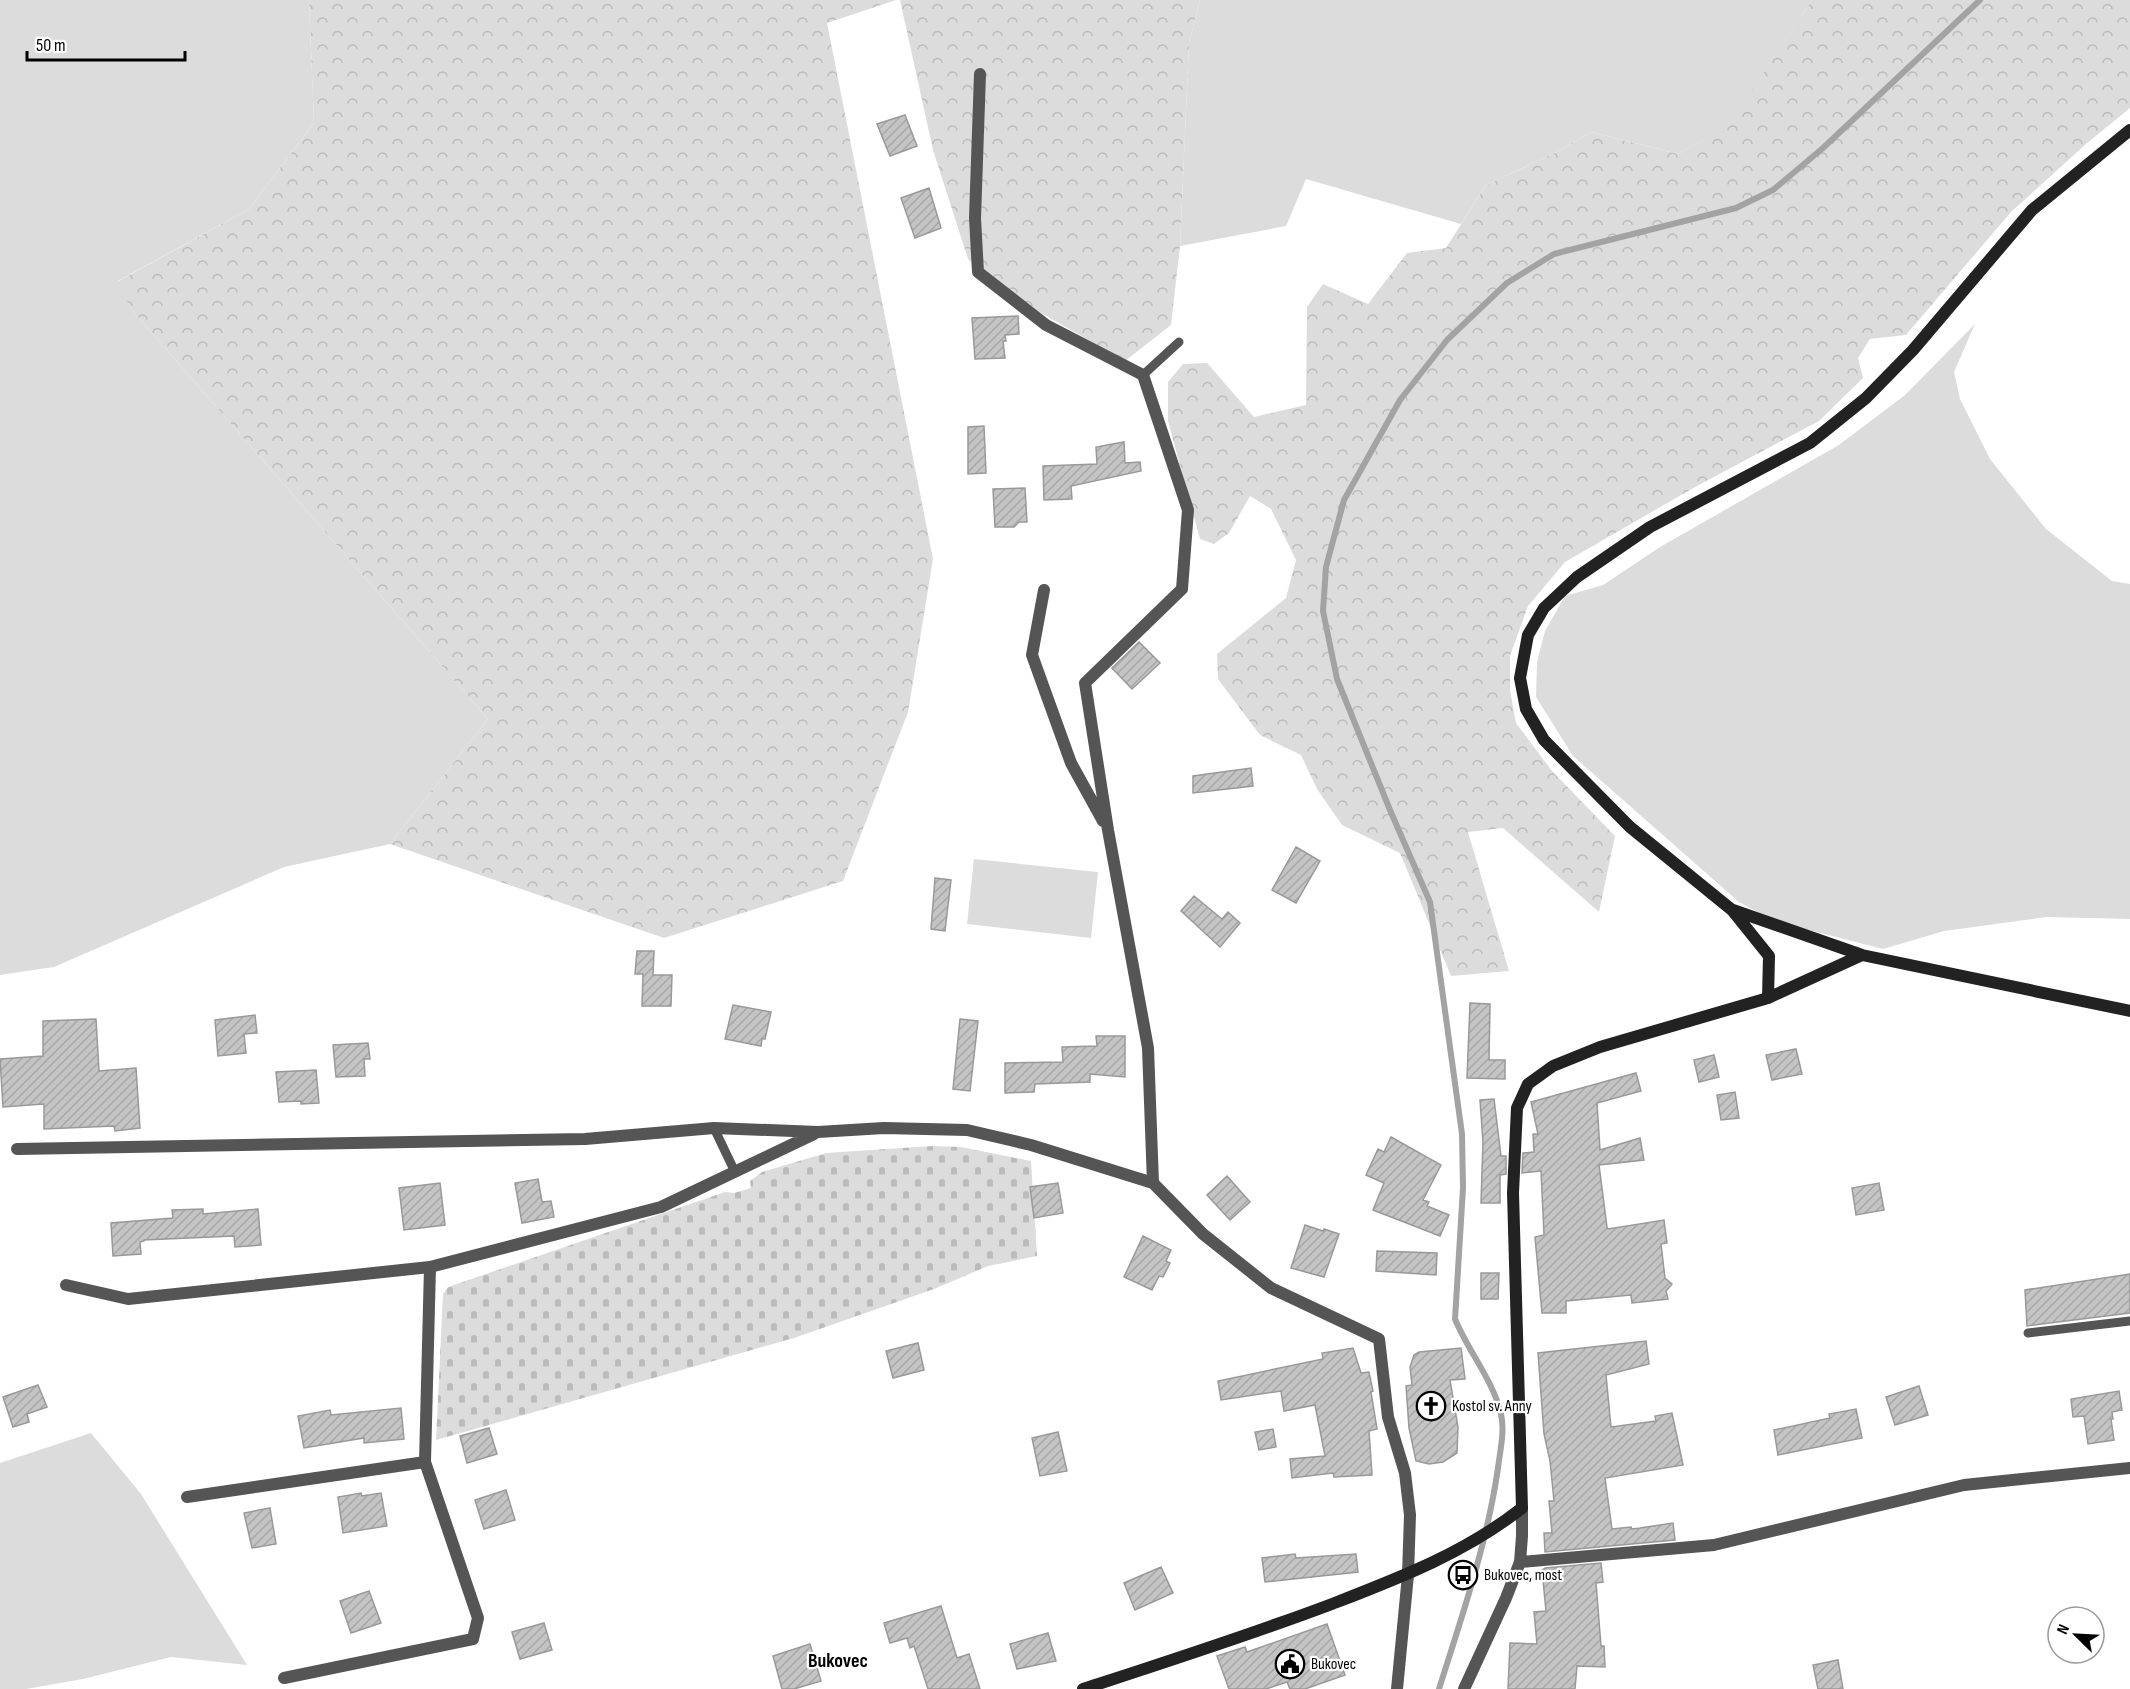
<svg xmlns="http://www.w3.org/2000/svg" width="2130" height="1689" viewBox="0 0 2130 1689" font-family="'Sofia Sans Condensed',sans-serif">
	<style>
		.grass { fill: #dcdcdc }
		.forest { fill: url(#forest-crowns) }
		.cemetery { fill: url(#cemetery-stones) }
		.lines { fill: none; stroke-linecap: round; stroke-linejoin: round }
		.stream { stroke: #a3a3a3; stroke-width: 6 }
		.building { fill: url(#building-hatch); stroke: #999; stroke-width: 1.5 }
		.lane { stroke: #555; stroke-width: 9 }
		.street { stroke: #555; stroke-width: 12 }
		.secondary { stroke: #222; stroke-width: 12 }
		.labels { text-anchor: middle; dominant-baseline: central; stroke-width: 4.5; stroke-linejoin: round; paint-order: stroke }
		.poi-label { font-size: 16px; fill: #000; stroke: #fff; text-anchor: start }
		.quarter-label { font-size: 20px; font-weight: bold; fill: #000; stroke: #fff }
	</style>
	<defs>
		<pattern id="forest-crowns" width="20" height="18" patternUnits="userSpaceOnUse" patternTransform="scale(1.5)"><rect width="20" height="18" fill="#dcdcdc"/><path d="M2 6a3 3 0 1 1 6 0M12 15a3 3 0 1 1 6 0" fill="none" stroke="#bbb"/></pattern>
		<pattern id="cemetery-stones" width="16" height="16" patternUnits="userSpaceOnUse" patternTransform="scale(1.5)"><rect width="16" height="16" fill="#dcdcdc"/><path d="M2 7V4a2 2 0 0 1 4 0v3zM10 15v-3a2 2 0 0 1 4 0v3z" fill="#bbb"/></pattern>
		<pattern id="building-hatch" width="6" height="6" patternUnits="userSpaceOnUse" patternTransform="scale(1.5)"><rect width="6" height="6" fill="#c4c4c4"/><path d="M-1 1l2-2M0 6l6-6M5 7l2-2" fill="none" stroke="#a7a7a7"/></pattern>
	</defs>
	<rect width="100%" height="100%" fill="#fff"/>
	<path class="grass" d="M0,0H309L314,123L249,209L118,281L132,310L488,719L390,844L284,867L54,967L0,975Z
		M1200,0H1812L1729,126L1678,154L1591,132L1557,152L1486,185L1461,224L1306,179L1286,226L1180,246L1189,43Z
		M1975,324L1954,372L1960,399L1990,459L2046,529L2112,581L2130,584V919L2046,917L1944,931L1883,949L1774,921L1739,902L1573,756L1536,697L1537,662L1545,631L1565,596L1603,585L1660,547L1839,445L1905,395Z
		M974,859L1098,872L1091,938L967,924Z
		M91,1433L141,1494L247,1665L171,1657L83,1679L26,1689H0V1463Z"/>
	<path class="forest" d="M309,0H896L827,23L933,559L908,712L843,881L664,938L390,844L488,719L132,310L117,282L249,209L314,123Z
		M900,0H1200L1189,43L1180,246L1171,325L1125,361L1003,291L968,259L933,150Z
		M1812,0H2130V108L2086,144L2011,212L1906,335L1870,339L1858,358L1863,378L1819,421L1695,487L1565,562L1528,606L1510,656V690L1516,723L1552,771L1615,836L1599,912L1503,828L1468,832L1509,971L1451,976L1400,853L1342,825L1317,789L1301,755L1260,735L1218,679L1217,654L1286,598L1296,560L1271,509L1250,496L1229,533L1214,544L1200,539L1168,421V382L1183,364L1207,363L1254,417L1306,405L1307,307L1323,284L1368,304L1407,253L1446,248L1486,185L1557,152L1591,132L1678,154L1728,126Z"/>
	<path class="cemetery" d="M933,1146L961,1147L1031,1161L1037,1256L988,1266L934,1289L794,1338L436,1440L443,1294L448,1287L725,1192L734,1193L751,1188L750,1181L762,1172L826,1153Z"/>
	<g class="lines">
		<path class="stream" d="M1439,1689C1462,1616 1487,1544 1498,1468C1500,1451 1505,1431 1501,1414C1493,1380 1468,1351 1455,1319L1463,1188L1462,1134L1430,902L1390,810L1337,679L1323,611L1326,567L1344,500L1400,400L1447,340L1507,283L1554,254L1736,208L1773,190L1823,148L1980,0"/>
	</g>
	<path class="building" d="M905,115L917,146L890,156L877,124Z
		M929,188L941,228L915,238L901,198Z
		M1018,316L1019,334L1005,335L1006,341H1003L1005,358L975,359L972,318Z
		M984,426L986,473L968,474V427Z
		M1124,442L1125,463L1140,462L1141,471L1071,486L1072,499L1044,500L1043,466L1097,464L1096,447Z
		M1025,488L1027,522H1019L1014,527H995L993,489Z
		M1139,642L1160,663L1132,689L1112,668Z
		M1251,768L1253,786L1193,793V776Z
		M1296,847L1320,861L1296,903L1272,890Z
		M935,878L951,880L945,931L931,929Z
		M1194,896L1222,919L1228,912L1240,923L1220,947L1181,911Z
		M637,951H654L653,975H672L671,1006H642L643,974H635Z
		M1470,1003L1490,1004L1489,1060H1505V1079L1467,1078Z
		M733,1005L771,1012L765,1039H762L761,1046L725,1039Z
		M255,1015L257,1033L244,1034L246,1053L218,1056L215,1020Z
		M96,1019L99,1071L136,1068L140,1128L115,1131L114,1126L44,1129V1104L3,1107L0,1059L43,1056V1021Z
		M960,1019L978,1021L970,1091L953,1089Z
		M1096,1036H1125V1077L1090,1074V1082L1035,1084L1034,1092L1005,1093V1063L1063,1062L1062,1047L1097,1046Z
		M368,1043L370,1059H364L365,1076L336,1077L333,1045Z
		M1796,1049L1802,1074L1772,1080L1766,1055Z
		M1714,1055L1719,1077L1699,1082L1694,1060Z
		M316,1070L319,1103L301,1104V1101L279,1102L276,1072Z
		M1636,1073L1641,1091L1597,1103L1600,1150L1640,1138L1644,1160L1599,1165L1607,1227L1608,1229L1664,1220L1667,1243L1661,1244L1665,1278L1672,1284L1666,1291L1668,1299L1632,1303L1631,1295L1566,1301V1313H1542L1535,1237L1544,1235L1541,1171L1522,1173L1523,1153L1534,1152L1533,1134H1538L1531,1102Z
		M1735,1092L1739,1118L1721,1120L1717,1095Z
		M1494,1099L1501,1156H1506V1174L1500,1175V1203H1481L1483,1142L1480,1100Z
		M1391,1137L1441,1165L1423,1200L1429,1202L1427,1206L1449,1215L1440,1236L1373,1210L1384,1183L1366,1175L1378,1149L1384,1152Z
		M1227,1176L1250,1202L1230,1220L1207,1195Z
		M538,1179L542,1202L551,1201L554,1217L522,1223L515,1183Z
		M440,1183L445,1225L404,1230L399,1188Z
		M1058,1183L1063,1213L1034,1218L1030,1187Z
		M1879,1183L1884,1210L1856,1215L1852,1188Z
		M203,1209V1214L258,1209L261,1245L235,1247L234,1236L144,1240V1241L140,1242L141,1254L113,1256L111,1223L173,1218L172,1210Z
		M1305,1225L1323,1231L1324,1229L1339,1234L1324,1277L1291,1268Z
		M1143,1236L1171,1250L1166,1261L1170,1263L1163,1277L1159,1276L1152,1290L1124,1277Z
		M1377,1251L1437,1253L1436,1275L1376,1271Z
		M1481,1273H1499L1498,1299H1481Z
		M2130,1274V1313L2027,1326L2025,1290Z
		M1646,1341L1649,1364L1606,1375L1611,1427L1656,1421L1655,1416L1672,1413L1683,1465L1605,1478L1612,1529L1631,1527L1632,1529L1640,1528L1673,1523L1675,1540L1545,1552L1544,1533H1552L1549,1501H1554L1550,1461L1544,1434L1538,1353Z
		M918,1343L924,1370L893,1378L886,1351Z
		M1353,1348L1361,1373L1369,1372L1373,1391L1371,1392L1377,1429L1369,1431L1372,1475L1334,1477L1333,1473L1292,1478L1290,1459L1325,1456L1315,1405L1284,1411L1281,1391L1221,1400L1218,1381L1323,1359L1322,1353Z
		M1461,1348L1465,1379L1450,1380L1458,1427L1457,1453L1443,1462L1429,1464L1416,1461L1409,1428L1406,1386L1412,1385L1410,1367L1414,1355L1419,1352Z
		M38,1385L47,1407L27,1414L29,1422L13,1427L3,1397Z
		M1919,1386L1928,1415L1895,1425L1886,1397Z
		M2119,1391L2122,1410L2112,1412L2113,1419H2111L2114,1440L2088,1444L2084,1416L2073,1417L2071,1399Z
		M401,1408L404,1439L364,1443V1438L304,1448L298,1416L330,1410L331,1415Z
		M1856,1409L1862,1438L1778,1455L1774,1430L1830,1418L1829,1414Z
		M489,1428L497,1454L467,1463L460,1436Z
		M1273,1429L1276,1447L1259,1450L1255,1432Z
		M1058,1432L1067,1471L1040,1476L1032,1438Z
		M506,1490L515,1520L484,1529L475,1500Z
		M361,1493L362,1496L381,1493L387,1526L343,1533L338,1497Z
		M270,1508L276,1544L252,1548L244,1513Z
		M1295,1554L1296,1558L1356,1554L1358,1572L1265,1582L1262,1558Z
		M1601,1563L1603,1582L1596,1583L1601,1646H1604L1605,1667L1577,1666L1575,1689H1508L1510,1643L1537,1644L1534,1612L1546,1611L1542,1570L1545,1568Z
		M1161,1567L1173,1593L1135,1610L1124,1583Z
		M369,1591L381,1623L351,1633L340,1601Z
		M941,1606L957,1658L969,1654L980,1689H928L914,1646L910,1648L907,1638L890,1643L884,1623Z
		M544,1623L552,1650L520,1659L512,1632Z
		M1327,1624L1345,1675L1305,1689H1290L1287,1682L1266,1689H1229L1217,1656L1245,1647L1247,1652Z
		M1048,1633L1056,1661L1017,1669L1010,1644Z
		M810,1644L821,1681L794,1689H782L773,1656Z
		M1838,1660L1843,1689H1818L1813,1665Z"/>
	<g class="lines">
		<path class="lane" d="M1143,375L1179,342
			M714,1128L735,1172
			M2028,1333L2130,1321"/>
		<path class="street" d="M980,74L975,218L978,272L1046,325L1143,375L1188,510L1182,589L1085,683L1108,830L1148,1048L1153,1183
			M1044,590L1032,655L1071,763L1103,821
			M17,1149L585,1139L714,1128L818,1132L884,1128L967,1130L1031,1145L1153,1183L1203,1234L1271,1288L1379,1339L1388,1417L1405,1473L1410,1515L1408,1575L1397,1689
			M66,1285L128,1299L430,1267L661,1207L814,1134
			M187,1497L425,1462
			M1520,1562L1714,1545L1964,1485L2130,1468
			M284,1678L473,1639L478,1618L425,1462L430,1267
			M1464,1689L1506,1598L1520,1562L1522,1536V1508"/>
		<path class="secondary" d="M1733,910L1862,955L2130,1011
			M1768,998L1769,956L1732,910L1630,827L1544,740L1526,709L1520,678L1528,635L1544,608L1577,577L1650,527L1810,443L1866,398L1913,350L2032,210L2130,130
			M1083,1689C1166,1662 1250,1635 1332,1604C1399,1578 1465,1553 1522,1508L1513,1193L1517,1108L1528,1084L1553,1066L1600,1047L1768,998L1862,955"/>
	</g>
	<defs>
		<g id="church-ring" transform="scale(1.5)"><circle r="9.5" fill="#fff" stroke="#000" stroke-width="1.5"/><path d="M-1.2-6h2.4v3.5h3.3v2.4h-3.3V6h-2.4V-.1h-3.3v-2.4h3.3Z" fill="#000"/></g>
		<g id="bus-ring" transform="scale(1.5)"><circle r="9.5" fill="#fff" stroke="#000" stroke-width="1.5"/><path d="M-5-6H5V4H4V6H2V4H-2V6H-4V4H-5ZM-3.5-4V0h7V-4ZM-3.5 1.2v1.5H-2V1.2ZM2 1.2v1.5H3.5V1.2Z" fill="#000"/></g>
		<g id="civic-ring" transform="scale(1.5)"><circle r="9.5" fill="#fff" stroke="#000" stroke-width="1.5"/><path d="M-.6-6.5H3V-4.5H.6V-3L4-1V1h2V6H-6V1h2V-1L-.6-3ZM-1.2 2.5V6h2.4V2.5Z" fill="#000"/></g>
	</defs>
	<g fill-rule="evenodd">
		<use href="#church-ring" x="1431" y="1406"/>
		<use href="#bus-ring" x="1463" y="1575"/>
		<use href="#civic-ring" x="1290" y="1664"/>
	</g>
	<g class="labels">
		<g class="poi-label">
			<text x="1452" y="1406">Kostol sv. Anny</text>
			<text x="1484" y="1575">Bukovec, most</text>
			<text x="1311" y="1664">Bukovec</text>
		</g>
		<g class="quarter-label">
			<text x="838" y="1661">Bukovec</text>
		</g>
	</g>
	<g transform="translate(2076 1635) rotate(294)"><circle r="28" fill="#ffffff" stroke="#999999" stroke-width="1.5"/>
	<path d="M0-4.5L10 22L0 15L-10 22Z" fill="#000000"/>
	<text y="-9" font-size="16" font-weight="bold" text-anchor="middle" fill="#000000">N</text>
	</g>
	<path d="M27 51v9h158v-9" fill="none" stroke="#000000" stroke-width="3"/>
	<text x="36" y="51" font-size="18" fill="#000000" stroke="#ffffff" stroke-width="4.5" paint-order="stroke">50 m</text>
</svg>
